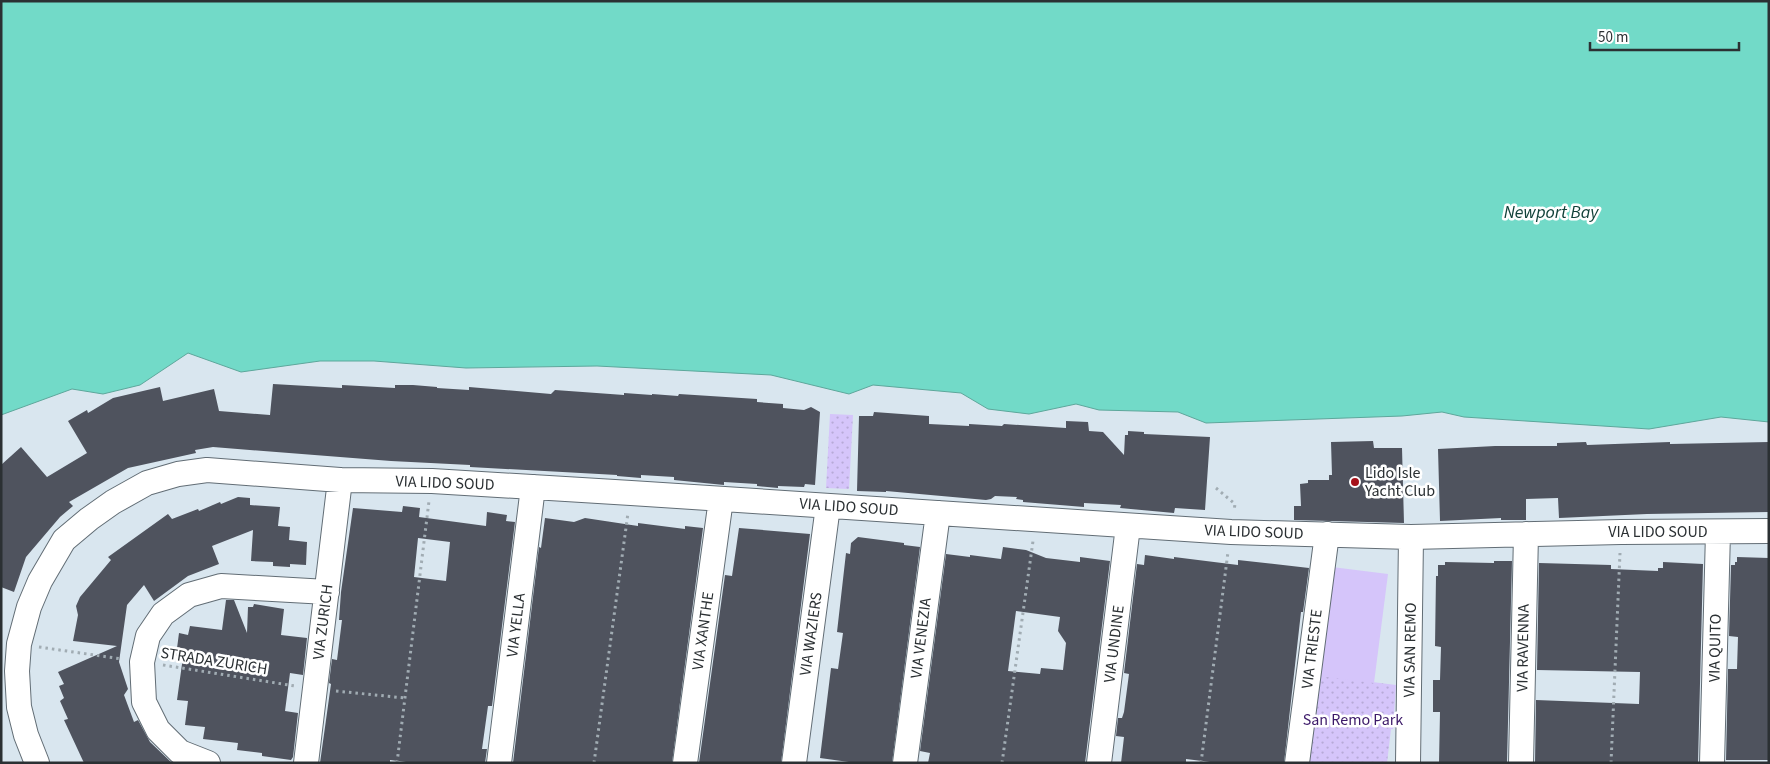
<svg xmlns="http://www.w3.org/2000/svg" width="1770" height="764" viewBox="0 0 1770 764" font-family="'Source Sans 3',sans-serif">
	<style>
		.green { fill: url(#green-dots) }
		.pitch { fill: #d5c5fa }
		.water { fill: #72dac8; stroke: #5da79b }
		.building { fill: #4f535e; fill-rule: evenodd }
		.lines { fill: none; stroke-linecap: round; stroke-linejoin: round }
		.minor-casing { stroke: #626d75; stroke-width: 26 }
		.path { stroke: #a1acb3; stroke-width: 3; stroke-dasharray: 2.5 4; stroke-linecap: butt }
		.minor { stroke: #fff; stroke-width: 24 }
		.poi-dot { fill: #a61019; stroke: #fff; stroke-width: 2 }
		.labels { text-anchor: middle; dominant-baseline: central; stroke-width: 5; stroke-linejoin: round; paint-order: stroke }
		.poi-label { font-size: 16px; fill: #2b3033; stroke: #fff; text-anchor: start }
		.street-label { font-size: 16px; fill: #2b3033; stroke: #fff }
		.park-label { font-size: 16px; fill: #3c1969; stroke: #fff }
		.water-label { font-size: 18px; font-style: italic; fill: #114139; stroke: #fff }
	</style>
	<defs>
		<pattern id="green-dots" width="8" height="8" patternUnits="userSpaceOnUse" patternTransform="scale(1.25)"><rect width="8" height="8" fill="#d5c5fa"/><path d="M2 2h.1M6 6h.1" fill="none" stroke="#b7aad7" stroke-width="1.8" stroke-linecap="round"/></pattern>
	</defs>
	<rect width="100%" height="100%" fill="#d9e6ef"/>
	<path class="green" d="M830,414L853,415L849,489L826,488Z
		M1317,675L1396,685L1393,729H1391L1387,763H1308Z"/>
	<path class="pitch" d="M1332,567L1388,574L1374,683L1319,676Z"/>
	<path class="water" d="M1,1H1769V422L1721,417L1649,429L1464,417L1442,412L1402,416L1206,423L1178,412L1099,410L1076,404L1029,414L988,409L961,393L873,385L849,394L771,375L597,366L466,368L374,361H320L241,372L188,353L140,385L103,394L72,389L1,415Z"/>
	<path class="building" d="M273,384L342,388V385L395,388V385H413L437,387V388L469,390V387L551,394L555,390L624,395V393L652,395V394L678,396L679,394L757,399V402L783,404V408L804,410L811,407L820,412L815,485L805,484L804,487L778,486V488L757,486V484L724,482V485L674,480V477L641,475V478L617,476V475L470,467V465L391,461L213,447L195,450L196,453L128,468L69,502L73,506L60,517L26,557L14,592L1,587V465L21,447L47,477L87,453L68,421L87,410L88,413L113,398L160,387L163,401L214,389L219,411L270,415Z
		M874,412L929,416V424L969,426V424L1002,426L1004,424L1066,428V421L1088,422L1089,431L1103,432L1124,455L1125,435H1128V431L1144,432V434L1210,437L1205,510L1175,508L1174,513L1120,508L1121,505L1084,503V507L1023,502V500L1016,499L1017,497L995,496L991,499L986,500L886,491V492L857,491L859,416H873Z
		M1373,441L1374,448H1402L1404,523L1294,520V506H1301L1300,484L1308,483V480H1329V475H1332L1331,442Z
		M1586,442L1587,445L1670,442V444L1769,442V512L1647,514L1559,518L1558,498L1526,499V520H1501V518L1440,521L1438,449L1495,446H1557V443Z
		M238,497L250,498V505L280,507L278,526L290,527L289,540L307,542L306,565L290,564V567L273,566V562L251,561L253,530L212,546L219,564L188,576L154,601L144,585L127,605L119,662L128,689L124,695L134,722L138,720L150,742L172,763H84L64,720L68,719L60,701L64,698L59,686L64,684L58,672L117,646L73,641L78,615L76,606L80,597L111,560L108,557L168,514L172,519L198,509L199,511L220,502L221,504Z
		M403,506L420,508L419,517L486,526L487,512L507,515L506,521L515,522L492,706H488L482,749H487L485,763H414L390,760V763H320L331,684L329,683L332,659L337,660L342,620H339L341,592L353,508L402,512ZM418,538L450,542L446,581L414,577Z
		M545,518L574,522L585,518L638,526V523L685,529V526L703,528L672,763H513L539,547L541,548Z
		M739,528L810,534L781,763H699L725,575L732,576Z
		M858,537L904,543V545L920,547L892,763H856L820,758L831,668L838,669L843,633L837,632L846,553L850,554L851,543Z
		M1003,547L1026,550L1046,558L1080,562V557L1110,561L1085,763H928L930,753L920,751L946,554L970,557V555L1001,559ZM1016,611L1060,617L1058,631L1066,643L1063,670L1041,668L1040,674L1008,671Z
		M1145,555L1174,559V557L1238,565V560L1309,568L1303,612H1301L1284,763H1218L1186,759V763H1121L1124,737L1116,736L1118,718H1122L1124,712L1129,674L1124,673L1137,564L1144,565Z
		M1737,557L1769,558V760H1726L1728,669H1737L1738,637L1729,636L1731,565H1735V562H1737Z
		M1494,561H1512L1507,763H1439L1440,712H1433V680H1440L1441,647L1435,646L1436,576H1438V565H1445V562L1494,563Z
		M1663,562L1703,564L1698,763H1535L1536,700L1639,704L1640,672L1537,670L1539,563L1611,565V569L1658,571V568H1663Z
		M226,600H234L247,633L248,607H253L254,604L284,609L281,635L307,638L303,675L290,673L285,711L298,713L293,757L291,760L262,756V753L237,750L238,743L203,739L205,727L185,725L188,701L177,700L183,657L176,656L179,633L188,635L190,626L222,630Z"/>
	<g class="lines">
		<g class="minor-casing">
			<path id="minor" d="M37,763L26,735L19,707L17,671L19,644L29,607L40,581L64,540L89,519L113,502L147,483L178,474L207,470L340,480L432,481L631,493L1231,532L1411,537L1621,532L1769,531
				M208,763L180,752L158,730L144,702L142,662L148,636L163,614L189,595L221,586L327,592
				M306,763L340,480
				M499,763L533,487
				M685,763L721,499
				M794,763L828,506
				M905,763L938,513
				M1099,763L1128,526
				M1297,763L1327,534
				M1408,763L1411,537
				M1521,763L1526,534
				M1712,763L1718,532"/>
		</g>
		<path class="path" d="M1216,488L1235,504L1234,511
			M39,647L122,659
			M163,665L295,686
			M336,691L405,698
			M397,763L429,501
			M594,763L628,513
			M1002,763L1033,541
			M1201,763L1228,552
			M1611,763L1620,553"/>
		<use href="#minor" class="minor"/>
	</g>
	<circle class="poi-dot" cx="1355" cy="482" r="5"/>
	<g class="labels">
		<g class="poi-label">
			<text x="1365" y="473">Lido Isle<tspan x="1365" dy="18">Yacht Club</tspan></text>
		</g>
		<g class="street-label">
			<text transform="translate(445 483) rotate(2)">VIA LIDO SOUD</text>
			<text transform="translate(849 507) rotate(4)">VIA LIDO SOUD</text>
			<text transform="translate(1254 532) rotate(2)">VIA LIDO SOUD</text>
			<text x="1658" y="532">VIA LIDO SOUD</text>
			<text transform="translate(323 622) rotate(-83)">VIA ZURICH</text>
			<text transform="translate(516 625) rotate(-83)">VIA YELLA</text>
			<text transform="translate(703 631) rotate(-82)">VIA XANTHE</text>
			<text transform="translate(811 634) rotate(-82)">VIA WAZIERS</text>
			<text transform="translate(921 638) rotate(-83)">VIA VENEZIA</text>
			<text transform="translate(1114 644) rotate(-83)">VIA UNDINE</text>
			<text transform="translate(1523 648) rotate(-89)">VIA RAVENNA</text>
			<text transform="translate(1715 648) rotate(-89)">VIA QUITO</text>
			<text transform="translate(1312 649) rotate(-83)">VIA TRIESTE</text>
			<text transform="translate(1410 650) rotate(-89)">VIA SAN REMO</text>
			<text transform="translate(214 661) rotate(9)">STRADA ZURICH</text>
		</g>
		<g class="park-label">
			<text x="1353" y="720">San Remo Park</text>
		</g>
		<g class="water-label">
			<text x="1551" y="212">Newport Bay</text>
		</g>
	</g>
	<rect width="1770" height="764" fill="none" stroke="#2b3033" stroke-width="5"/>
	<path d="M1590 42v8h149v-8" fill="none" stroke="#2b3033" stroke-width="2.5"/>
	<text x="1598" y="42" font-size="15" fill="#2b3033" stroke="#ffffff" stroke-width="4" paint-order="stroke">50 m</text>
</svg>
